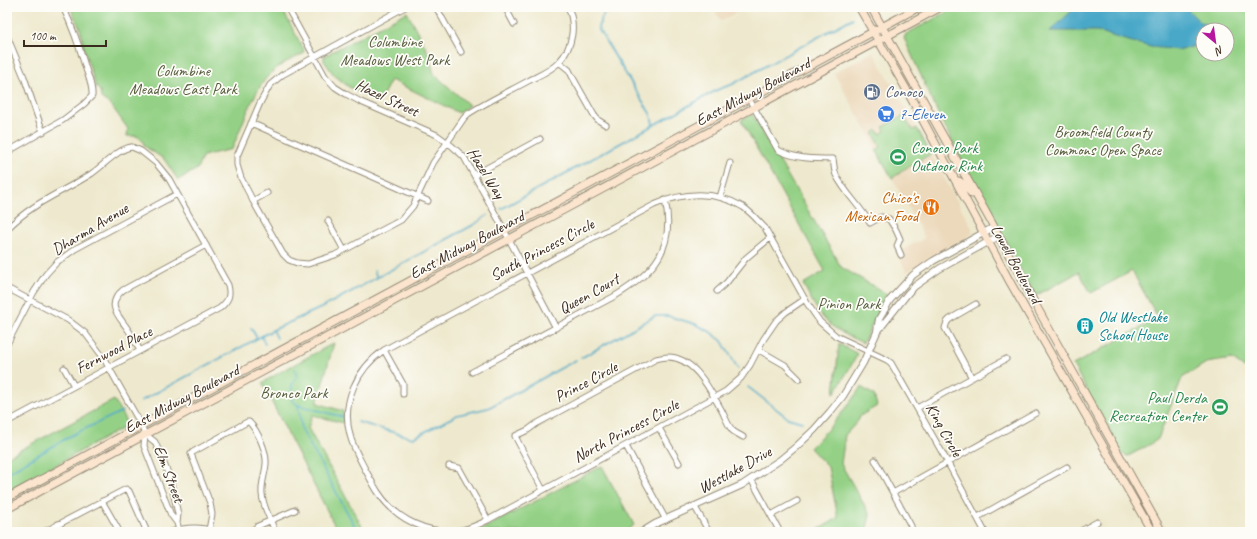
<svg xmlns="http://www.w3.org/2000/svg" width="1257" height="539" viewBox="0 0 1257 539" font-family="Caveat,sans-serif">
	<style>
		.built { fill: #ecd8ba }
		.green { fill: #94d186; stroke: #687e52; fill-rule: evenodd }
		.water { fill: #4aa8c8; stroke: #426973 }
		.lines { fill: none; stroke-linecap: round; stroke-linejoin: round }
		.stream { stroke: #4aa8c8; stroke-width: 1.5 }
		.minor-casing { stroke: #948a76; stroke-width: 7 }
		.tertiary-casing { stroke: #948a76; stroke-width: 8 }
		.secondary-casing { stroke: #948a76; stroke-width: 9 }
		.minor { stroke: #fff; stroke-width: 5 }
		.tertiary { stroke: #fff; stroke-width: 6 }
		.secondary { stroke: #fbe5cf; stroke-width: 7 }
		.labels { text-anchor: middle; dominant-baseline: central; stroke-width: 3.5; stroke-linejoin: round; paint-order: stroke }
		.park-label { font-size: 16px; fill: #565c3d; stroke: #fdfcf7 }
		.street-label { font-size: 16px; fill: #3b2a1e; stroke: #fdfcf7 }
		.service-label { font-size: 16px; fill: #4e5e75; stroke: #fdfcf7; text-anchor: start }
		.shop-label { font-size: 16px; fill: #366cbe; stroke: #fdfcf7; text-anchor: start }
		.leisure-label { font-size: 16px; fill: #27864d; stroke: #fdfcf7; text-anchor: start }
		.food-label { font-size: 16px; fill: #c56008; stroke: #fdfcf7; text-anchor: end }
		.culture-label { font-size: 16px; fill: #0d838f; stroke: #fdfcf7; text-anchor: start }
	</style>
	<rect width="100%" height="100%" fill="#fdfcf7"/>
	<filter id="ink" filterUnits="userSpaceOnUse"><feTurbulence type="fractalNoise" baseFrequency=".025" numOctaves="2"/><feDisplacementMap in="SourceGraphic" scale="8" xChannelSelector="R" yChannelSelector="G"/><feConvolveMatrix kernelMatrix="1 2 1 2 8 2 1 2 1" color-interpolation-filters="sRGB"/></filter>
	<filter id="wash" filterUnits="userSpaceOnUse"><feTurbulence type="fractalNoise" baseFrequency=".012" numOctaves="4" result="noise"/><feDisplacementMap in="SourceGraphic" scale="16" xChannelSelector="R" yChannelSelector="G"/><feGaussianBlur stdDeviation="0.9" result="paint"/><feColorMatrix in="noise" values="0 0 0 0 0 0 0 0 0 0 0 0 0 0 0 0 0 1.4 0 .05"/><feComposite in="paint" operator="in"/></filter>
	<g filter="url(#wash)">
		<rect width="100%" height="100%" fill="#eee9ce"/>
		<path class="built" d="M713,7H746L721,21Z
			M873,52L917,128L913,130L903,116L883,126L886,131L880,134L881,147L877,149L834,73Z
			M931,154L972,228V234L931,256L907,272L896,253L925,238L892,178L899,174V172Z"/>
		<path class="green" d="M70,7H281L304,50L303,54C292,59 280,64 271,73C254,89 242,126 232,149L203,156L197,169L178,180L164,159L144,146L143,141L137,136H127L128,129L111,105L101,98L100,91L96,87L84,49L80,28Z
			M956,7H1250V372L1232,359L1206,363L1182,378L1158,439L1151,444L1128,456L1122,454L1073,365L1158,318L1132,271L1091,293L1079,272L1035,296L941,120L904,38L906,34ZM1203,30H1227V54H1203Z
			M407,12L428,52L434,74L469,105L459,113L391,80L379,102L349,87L334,75L324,61V56Z
			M752,114L841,267L887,294L863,343C852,338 841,333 832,326C818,316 811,298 803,284L825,271L741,120Z
			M903,116L913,130L917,128L931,154L899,172L900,173L892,178L876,150L881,147L873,133L877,130L880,134L885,131L883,127Z
			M334,343L317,403L343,411L344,423L312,415L308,428L365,532H338L262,383L282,371Z
			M839,344L858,354L834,394Z
			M861,387L874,395L877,406L860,416L858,421L845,435L841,464L870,515L866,532H816V531L838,518L828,467L810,448C829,429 846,409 861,387Z
			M114,400L128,425L7,492V457Z
			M602,466L634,525L624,532H477Z"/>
		<path class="water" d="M1076,7H1185L1200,22L1210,26V30H1203V43L1182,50L1151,47L1118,38L1098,31H1050Z"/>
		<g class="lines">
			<path class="stream" d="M607,7L598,27L599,30L651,115L653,124
				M501,209L719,89L731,85L853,18
				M374,270L377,278
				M251,328L257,338
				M273,330L277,338
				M261,336L265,344
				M581,358L655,316H668L695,324L709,331L722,341L738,369
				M295,369L297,377L292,384V401L298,405L343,417
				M748,387L788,418L802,422
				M141,401L273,330L323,307L475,224L488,215
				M298,405L302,430L358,532
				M358,422L413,438L457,415L488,408L576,360
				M7,473L74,434L123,411"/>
		</g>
	</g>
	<g filter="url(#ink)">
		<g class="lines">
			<g class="minor-casing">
				<path id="minor" d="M287,7L325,76L335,87L346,94L361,102L437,135L452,146L464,157L502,226L556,328
					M405,7L282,75L270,85L260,103L237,156V165L241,178L253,201L283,254L289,260L297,263L308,264L335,255L401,220L413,206L433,163L464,118L468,114C488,101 510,91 530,80C540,75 552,70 559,62C573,47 576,25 568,7
					M436,7L461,52
					M505,7L514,24
					M289,11L296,7
					M7,36L24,77L37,115L43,132
					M559,62L569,70L572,76L594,115L598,120L606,125
					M749,99L778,150C795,159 814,159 833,159C834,164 834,170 836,175C845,193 860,206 870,223L881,217L889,219L896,230L900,239L897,246L901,255
					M251,123L428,201
					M7,152L63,120L84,104L92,96C93,86 88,76 85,66C79,45 72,26 63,7
					M474,175L540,139
					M720,197L730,163
					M253,201L267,193
					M328,221L344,250
					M7,229C32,203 61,193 91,174C103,166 119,148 132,147
					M7,288L68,320L85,333L103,357L139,421L145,434
					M717,291L727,282L746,258L770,238
					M805,299L786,312L776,321L763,340L750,365L741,378L726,391L488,520C480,524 471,528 462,530C430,536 396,520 378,492C374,486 370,478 366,471C360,459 353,448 350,435C341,402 357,369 384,350L654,205C683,192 715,190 743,207C752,213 758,221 765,228L807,303L820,322L836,336L887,360L891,363L943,454L985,532
					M7,344L34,292L46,274L57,262L75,249L177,194
					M384,350L403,384V394
					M759,350L785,365L799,379
					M140,351C136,343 132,335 127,328C117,314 106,304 123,290L206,245
					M64,368L74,386
					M472,372L615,296C654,273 676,248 665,200
					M972,378L945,328L947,322L950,319L976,304
					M917,408L1006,359
					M7,422L220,308C228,301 231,296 228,285L169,179L156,163L141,151L132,147
					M659,428L679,463
					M145,434L155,442L170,478L178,514L177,523L179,530
					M145,434L144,446L171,515L177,523
					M626,446L666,520
					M875,460L911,526L912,532
					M449,466L459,468L488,520
					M751,479L780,532
					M543,490L515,436L528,430L536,424L656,359C660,358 664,357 668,357C695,357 711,392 722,411C725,417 728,425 732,430C735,433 740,435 743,437
					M893,493L1036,413
					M102,501L118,529
					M695,507L709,532
					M771,515L797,501
					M978,517L1067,467
					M58,524L62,532
					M209,530L212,514L210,503L191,454L193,452L247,422H249C258,431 267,452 266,464C265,475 261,483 262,494C263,508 271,519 275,532
					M44,532L126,489L129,491L147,532
					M172,532C186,527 202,527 216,532
					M251,532L258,526L295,510
					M1079,532L1097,522"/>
			</g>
			<g class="tertiary-casing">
				<path id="tertiary" d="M877,331L879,319L890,300L913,275L933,261L994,227
					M642,532L655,524L742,485L780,460L797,446L814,430L830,412L843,396L863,363L877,332L908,293L915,286L939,269L999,236"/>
			</g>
			<g class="secondary-casing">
				<path id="secondary" d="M859,7L905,87L1010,282L1152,532
					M871,7L994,227L1034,302L1162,532
					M956,182L959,181L963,184L972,194
					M7,498L919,7
					M7,509L941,7"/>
			</g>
			<use href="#minor" class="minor"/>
			<use href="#tertiary" class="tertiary"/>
			<use href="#secondary" class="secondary"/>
		</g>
	</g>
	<defs>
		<g id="fuel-disc" transform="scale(0.9)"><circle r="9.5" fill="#5c6f8a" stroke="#fdfcf7"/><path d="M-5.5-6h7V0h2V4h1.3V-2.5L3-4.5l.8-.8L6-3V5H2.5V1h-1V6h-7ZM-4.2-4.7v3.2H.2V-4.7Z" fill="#fff"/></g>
		<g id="supermarket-disc" transform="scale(0.9)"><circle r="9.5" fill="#3f7fe0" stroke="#fdfcf7"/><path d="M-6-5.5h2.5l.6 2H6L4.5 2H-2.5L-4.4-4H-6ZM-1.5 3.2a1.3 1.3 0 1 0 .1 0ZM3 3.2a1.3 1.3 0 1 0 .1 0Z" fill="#fff"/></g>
		<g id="stadium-disc" transform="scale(0.9)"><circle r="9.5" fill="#2e9e5b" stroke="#fdfcf7"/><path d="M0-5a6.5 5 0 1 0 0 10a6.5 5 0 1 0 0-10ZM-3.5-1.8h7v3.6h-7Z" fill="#fff"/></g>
		<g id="restaurant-disc" transform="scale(0.9)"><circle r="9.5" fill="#e8710a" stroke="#fdfcf7"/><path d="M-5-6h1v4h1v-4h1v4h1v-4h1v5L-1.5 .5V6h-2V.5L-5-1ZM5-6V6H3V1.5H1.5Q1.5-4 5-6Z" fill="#fff"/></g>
		<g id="building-disc" transform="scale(0.9)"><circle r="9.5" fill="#0f9aa8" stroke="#fdfcf7"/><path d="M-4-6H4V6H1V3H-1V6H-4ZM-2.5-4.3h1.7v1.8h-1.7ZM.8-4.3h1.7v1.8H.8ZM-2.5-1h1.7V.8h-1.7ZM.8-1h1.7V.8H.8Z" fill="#fff"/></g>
	</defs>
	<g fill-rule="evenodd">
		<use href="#fuel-disc" x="872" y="92"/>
		<use href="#supermarket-disc" x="886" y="114"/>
		<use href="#stadium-disc" x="898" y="157"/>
		<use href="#restaurant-disc" x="931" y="207"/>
		<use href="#building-disc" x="1085" y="326"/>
		<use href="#stadium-disc" x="1220" y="407"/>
	</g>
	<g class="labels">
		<g class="park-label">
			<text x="395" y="42">Columbine<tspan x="395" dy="18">Meadows West Park</tspan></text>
			<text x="183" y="71">Columbine<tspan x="183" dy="18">Meadows East Park</tspan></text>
			<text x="1103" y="132">Broomfield County<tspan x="1103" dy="18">Commons Open Space</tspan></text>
			<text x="849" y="304">Pinion Park</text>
			<text x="294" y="393">Bronco Park</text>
		</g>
		<g class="street-label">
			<text transform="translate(753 92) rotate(-28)">East Midway Boulevard</text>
			<text transform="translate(387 98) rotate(25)">Hazel Street</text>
			<text transform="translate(486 173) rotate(58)">Hazel Way</text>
			<text transform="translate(90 229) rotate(-31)">Dharma Avenue</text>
			<text transform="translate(467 245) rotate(-28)">East Midway Boulevard</text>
			<text transform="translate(542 250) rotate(-28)">South Princess Circle</text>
			<text transform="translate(1016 264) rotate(61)">Lowell Boulevard</text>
			<text transform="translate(589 294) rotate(-29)">Queen Court</text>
			<text transform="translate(114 350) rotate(-28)">Fernwood Place</text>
			<text transform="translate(586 382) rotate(-28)">Prince Circle</text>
			<text transform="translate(182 399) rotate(-28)">East Midway Boulevard</text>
			<text transform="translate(944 430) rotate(61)">King Circle</text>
			<text transform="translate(626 431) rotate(-28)">North Princess Circle</text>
			<text transform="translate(735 470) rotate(-29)">Westlake Drive</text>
			<text transform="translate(169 474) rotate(69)">Elm Street</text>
		</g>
		<g class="service-label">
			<text x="885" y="92">Conoco</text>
		</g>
		<g class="shop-label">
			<text x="899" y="114">7-Eleven</text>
		</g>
		<g class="leisure-label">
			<text x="911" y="148">Conoco Park<tspan x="911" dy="18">Outdoor Rink</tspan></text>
			<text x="1207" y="398" text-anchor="end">Paul Derda<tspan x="1207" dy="18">Recreation Center</tspan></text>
		</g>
		<g class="food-label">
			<text x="918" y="198">Chico's<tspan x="918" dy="18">Mexican Food</tspan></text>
		</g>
		<g class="culture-label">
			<text x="1098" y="317">Old Westlake<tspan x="1098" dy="18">School House</tspan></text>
		</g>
	</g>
	<rect width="1257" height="539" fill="none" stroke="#fdfcf7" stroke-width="24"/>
	<g transform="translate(1215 42) rotate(151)"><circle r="19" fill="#fdfcf7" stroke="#afa8a0"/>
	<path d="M0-3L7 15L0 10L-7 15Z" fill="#b5179e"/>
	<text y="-6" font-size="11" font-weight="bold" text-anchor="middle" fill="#3b2a1e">N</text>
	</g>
	<path d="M24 40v6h82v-6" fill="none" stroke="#3b2a1e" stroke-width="2"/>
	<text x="30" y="40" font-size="12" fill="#3b2a1e" stroke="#fdfcf7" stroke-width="3" paint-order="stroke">100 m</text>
</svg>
